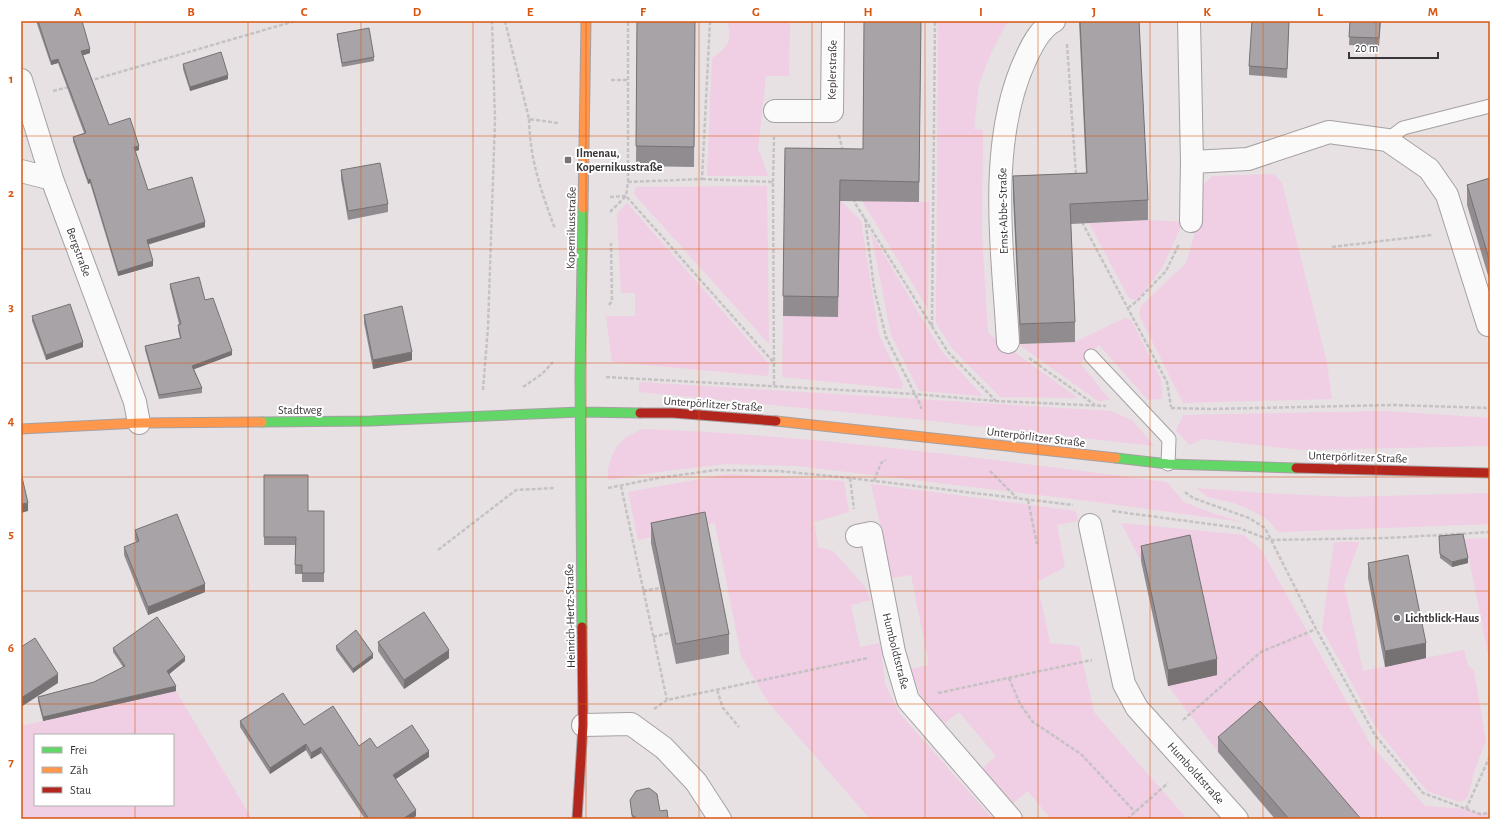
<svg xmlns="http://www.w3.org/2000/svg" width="1511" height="840" viewBox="0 0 1511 840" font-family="'Alegreya Sans',sans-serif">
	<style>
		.green { fill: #f0cee3; fill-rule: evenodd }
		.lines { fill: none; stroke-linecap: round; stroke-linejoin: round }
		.lane-casing { stroke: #a4a0a3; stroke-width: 15 }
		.street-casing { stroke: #a4a0a3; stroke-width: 24 }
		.fast-casing { stroke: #a4a0a3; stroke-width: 11 }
		.slow-casing { stroke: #a4a0a3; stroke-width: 11 }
		.jam-casing { stroke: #a4a0a3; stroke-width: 11 }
		.path { stroke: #c5c2c4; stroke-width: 2.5; stroke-dasharray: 4 2; stroke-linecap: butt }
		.lane { stroke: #fbfafb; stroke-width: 13 }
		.street { stroke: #fbfafb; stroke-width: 22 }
		.fast { stroke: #63d668; stroke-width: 9 }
		.slow { stroke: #ff974d; stroke-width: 9 }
		.jam { stroke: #b3261e; stroke-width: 9 }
		.wall { fill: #908c8f }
		.shaded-wall { fill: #767274 }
		.building { fill: #a8a3a6; stroke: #767274 }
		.grid { fill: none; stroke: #d75610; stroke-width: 1; stroke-opacity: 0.55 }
		.poi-dot { fill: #777275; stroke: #fff; stroke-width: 1.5 }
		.labels { text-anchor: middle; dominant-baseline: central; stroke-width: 4; stroke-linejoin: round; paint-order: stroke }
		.street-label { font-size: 12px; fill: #3b3639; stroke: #fff }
		.poi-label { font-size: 12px; font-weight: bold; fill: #3b3639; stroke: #fff; text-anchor: start }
		.neatline { fill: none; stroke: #d75610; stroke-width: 1.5 }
		.grid-label { font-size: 13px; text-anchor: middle; font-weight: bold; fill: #d75610 }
	</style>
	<rect width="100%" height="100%" fill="#e7e1e4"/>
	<path class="green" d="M727,21H790L789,76H766L758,148L768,176H707L712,58C728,48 733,39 727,21Z
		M938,21H1008L992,51L979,84L974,129L983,130L982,235L988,333L1078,398L1000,397L951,347L936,323Z
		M1274,174L1282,183L1327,363L1332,399L1183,403L1139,315L1141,306L1186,263L1201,213V187L1212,176Z
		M767,186L769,344L634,194L636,187Z
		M840,200L861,221L879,335L903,384L902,389L782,377L783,316L838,317Z
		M862,201L929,202L928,309Z
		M627,203L769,364L768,376L612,362L606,316H635V293H621L617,214Z
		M1148,220L1183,222L1162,268L1137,301L1129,298L1089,223Z
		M871,233L942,352L983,396L919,391L891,335Z
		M1125,318L1131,320L1161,379L1162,399L1148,400L1099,345L1080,363L1110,400L1098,401L1018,344L1075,342Z
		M639,382L1111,411L1132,420L1154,446L915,419L639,392Z
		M1387,411L1490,418V446L1302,450L1203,439L1190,445L1176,431L1183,415Z
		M641,429C817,435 992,460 1167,482L1184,502L1212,513L1243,522L1089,501L797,466L726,464L658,472L609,480C605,470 613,449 622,441C627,436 635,433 641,429Z
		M728,474L844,481L849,512L814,522L818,547L833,551L865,587L871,600L851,605L860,647L880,643L885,684L900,714L993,819H870L768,702L741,656L715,523L638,540L628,492Z
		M871,484L1076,511L1078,521L1057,525L1065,567L1037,582L1050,643L1079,646L1094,712L1187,819H1051L1028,791L1012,804L982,769L996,756L959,712L944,724L921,697L910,669L929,665L911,575L892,578Z
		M1196,488L1263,493L1347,497L1490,493V524L1278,532L1269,521L1255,512L1234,503L1208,497Z
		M1121,523L1244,535L1262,551L1371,745L1425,806L1466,809L1480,814L1490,813V819H1348L1260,717L1218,752L1168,686L1217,675L1141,561Z
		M1490,538V664L1465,539Z
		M1334,542H1359L1344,585L1363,671L1464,650L1468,666L1474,670L1486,741L1475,769L1467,799L1460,802L1427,791L1378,731L1322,629Z
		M176,691L252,819H21V726ZM35,735H173V805H35Z"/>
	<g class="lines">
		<g class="lane-casing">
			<path id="lane" d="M1387,140L1403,128L1490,106
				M1091,356L1169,439L1168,464"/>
		</g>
		<g class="street-casing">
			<path id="street" d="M1189,21L1192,162L1248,159L1329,132L1387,140L1429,169L1447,195L1488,325
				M21,80L52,179L135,402L139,423
				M775,111H832L833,21
				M21,171L52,179
				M1191,221L1192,162
				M1008,342C1003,251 986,141 1027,56C1033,43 1041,28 1054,21
				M1090,525L1124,684L1137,708L1237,819
				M857,536L871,533L894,652L908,700L1011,819
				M583,725L631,724L664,748L696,782L720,819"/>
		</g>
		<g class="fast-casing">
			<path id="fast" d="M262,422L371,421L580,412L640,413
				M1116,458L1168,464L1296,468
				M582,627L580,376L583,208"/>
		</g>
		<g class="slow-casing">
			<path id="slow" d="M583,208L586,21
				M776,421L1116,458
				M21,429L139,423L262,422"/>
		</g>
		<g class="jam-casing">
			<path id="jam" d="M640,413H673L776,421
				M1296,468L1490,473
				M577,819L583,725L582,627"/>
		</g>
		<path class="path" d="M505,21L529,119L558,123
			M1067,44L1076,176
			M611,80H628
			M89,81L295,21
			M53,91L69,87
			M529,119C530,161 541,190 555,229
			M839,135L843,152
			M702,179L773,182L774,386
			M628,182V21
			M773,182L774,137
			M610,197L626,196L628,182L702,179L710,21
			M854,198L855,203L948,352L996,401
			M610,212L626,196L775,364
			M865,218L874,288L886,337L921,406V409
			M1082,222L1167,382L1171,407
			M1332,247L1432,235
			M609,305L612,301L611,243
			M1128,308L1137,301L1166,271L1179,244
			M932,326L935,21
			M1029,358L1095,405
			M606,377L914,394L996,401L1106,406
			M523,387L542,374L553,362
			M483,390L488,327L495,120L492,21
			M1171,408L1210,409L1394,405L1490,408
			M990,471L1017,498
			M850,478L854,509
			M874,481L881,463L886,460
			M621,486L667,700
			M608,488L658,478L716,470L779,471L850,478L1073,505
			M1185,492L1193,498L1249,518L1265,528L1316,629L1375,735L1423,793L1480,814L1490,813
			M1028,500L1037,544
			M1112,511L1239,528L1270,540L1388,538L1490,532
			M438,550L516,490L555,488
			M643,591L660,588
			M653,637L669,633
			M1009,678L1020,704L1033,722L1081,754L1135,812
			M717,690L723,708L739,727
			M938,693L1092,660
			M654,709L667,700L868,658
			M1183,720L1261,652L1316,629
			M1466,809L1490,756
			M1127,819L1168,783"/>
		<use href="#lane" class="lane"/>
		<use href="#street" class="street"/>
		<use href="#fast" class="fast"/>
		<use href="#slow" class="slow"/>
		<use href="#jam" class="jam"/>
	</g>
	<path class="wall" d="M36,21H82L90,53L83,55L109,125L139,150L135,151L148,190L205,227L148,244L153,266L118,276L90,183L88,184L73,141V137L84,133L58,63L51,65Z
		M637,21H695L694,167L636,166Z
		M921,21L919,202L840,201L838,317L783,316L785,148L863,149Z
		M1079,21H1139L1148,200V220L1071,224L1075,322V342L1020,344L1013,197V176L1086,173Z
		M1252,21H1289L1287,78L1249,75V66Z
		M1350,21H1381L1379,47L1349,45Z
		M337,34L374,57V61L342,67L337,38Z
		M183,64L228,79L190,91L183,69Z
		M341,170L388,204V212L348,220L341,179Z
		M1490,178V282L1467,205V185Z
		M170,284L205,300L232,355L194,369L202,388V393L159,399L145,350V346L180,338L178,330V325L179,324L170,288Z
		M364,315L412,360L373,369L364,323Z
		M32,316L83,347L46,360L32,321Z
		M264,475L308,511H324V582H302V574H295V545H264Z
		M651,523L729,634V654L676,664L651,543Z
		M135,530L205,592L148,615L124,555V547L136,542L135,539Z
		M1439,536L1468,563L1452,567L1440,558Z
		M1141,546L1217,675L1168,686L1141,561Z
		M1368,563L1426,658L1385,667L1368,578Z
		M378,642L449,658L404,689L378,651Z
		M336,646L373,658L353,673L336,650Z
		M113,648L185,661L169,674L176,691L43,721L38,701V697L94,682L123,667L113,652Z
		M240,721L304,725L359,746L429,757L395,779L416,816L412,819H365L321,753L311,759L306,750L270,774L240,727Z
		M1218,737L1361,819H1275L1218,752Z
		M630,800L660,811L668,819H632Z"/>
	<path class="shaded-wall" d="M90,49V53L81,56V51Z
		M58,59V63L51,65V61Z
		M228,75V79L190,91V87Z
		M139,146V150L134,152V147Z
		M90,179V183L88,184V180Z
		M205,222V227L147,245V240Z
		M153,261V266L118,276V272Z
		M83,342V347L46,360V355Z
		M232,351V355L192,370V366Z
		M412,352V360L373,369V360Z
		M28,503V511L21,513V504Z
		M22,520V529H21V521Z
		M1468,558V563L1452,567V562Z
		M205,584V592L148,615V607Z
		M1426,643V658L1385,667V651Z
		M449,650V658L404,689V680Z
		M373,654V658L353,673V669Z
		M185,657V661L167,676V671Z
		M1217,659V675L1168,686V670Z
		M58,674V683L21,707V698Z
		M176,686V691L43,721V717Z
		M306,744V750L270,774V768Z
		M321,747V753L311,759V753Z
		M429,751V757L393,781V775Z
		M416,810V816L412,819H403Z"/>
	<path class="building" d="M38,21H82L90,49L81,51L109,125L130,118L139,146L134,147L148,190L192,177L205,222L147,240L153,261L118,272L90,179L88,180L73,137L86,133L58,59L51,61Z
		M637,21H695L694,147L636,146Z
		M864,21H921L919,182L840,180L838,297L783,296L785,148L863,149Z
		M1080,21H1139L1148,200L1070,204L1075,322L1020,324L1013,176L1087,173Z
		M1252,21H1289L1287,69L1249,66Z
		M1350,21H1380L1379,38L1349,37Z
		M369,28L374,57L342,63L337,34Z
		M221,52L228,75L190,87L183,64Z
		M380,163L388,204L348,211L341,170Z
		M1490,178V262L1467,185Z
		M199,277L205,300L213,298L232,351L192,366L202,388L159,395L145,346L181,338L178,325L181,324L170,284Z
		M70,304L83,342L46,355L32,316Z
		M402,306L412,352L373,360L364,315Z
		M21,473L28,503L21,504Z
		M264,475H308V511H324V573H302V565H295L296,537H264Z
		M705,512L729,634L676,644L651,523Z
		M177,514L205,584L148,607L124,547L139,541L135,530Z
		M1463,534L1468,558L1452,562L1440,554L1439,536Z
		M1190,535L1217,659L1168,670L1141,546Z
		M1408,555L1426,643L1385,651L1368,563Z
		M424,612L449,650L404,680L378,642Z
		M157,617L185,657L167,671L176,686L43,717L38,697L94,682L125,666L113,648Z
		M356,630L373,654L353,669L336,646Z
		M35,638L58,674L21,698V647Z
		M283,693L304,725L333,706L359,746L370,738L377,748L412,725L429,751L393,775L416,810L403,819H369L321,747L311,753L306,744L270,768L240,721Z
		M1260,701L1361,819H1289L1218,737Z
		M649,788L657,794L660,811L667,810L668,819H638L632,815L630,800L636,791Z"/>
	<path class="grid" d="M135,21V735M248,21V819M361,21V819M473,21V819M586,21V819M699,21V819M812,21V819M925,21V819M1038,21V819M1150,21V819M1263,21V819M1376,21V819M21,136H1490M21,249H1490M21,363H1490M21,477H1490M21,591H1490M21,704H1490M135,805V819"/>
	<g class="poi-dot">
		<rect x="564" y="156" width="8" height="8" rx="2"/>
		<circle cx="1397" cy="618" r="4"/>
	</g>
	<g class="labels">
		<g class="street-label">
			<text transform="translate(832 70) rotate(-89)">Keplerstraße</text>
			<text transform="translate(1003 211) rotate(-91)">Ernst-Abbe-Straße</text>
			<text transform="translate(571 228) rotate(-89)">Kopernikusstraße</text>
			<text transform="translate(79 252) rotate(70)">Bergstraße</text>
			<text transform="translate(713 404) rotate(4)">Unterpörlitzer Straße</text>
			<text x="300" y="410">Stadtweg</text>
			<text transform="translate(1036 437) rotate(7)">Unterpörlitzer Straße</text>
			<text transform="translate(1358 457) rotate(2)">Unterpörlitzer Straße</text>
			<text transform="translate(570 616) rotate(-91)">Heinrich-Hertz-Straße</text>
			<text transform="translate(896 651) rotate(76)">Humboldtstraße</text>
			<text transform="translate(1196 773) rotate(48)">Humboldtstraße</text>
		</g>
		<g class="poi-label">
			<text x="576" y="153">Ilmenau,<tspan x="576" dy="14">Kopernikusstraße</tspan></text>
			<text x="1405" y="618">Lichtblick-Haus</text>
		</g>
	</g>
	<rect width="1511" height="840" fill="none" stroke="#ffffff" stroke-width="44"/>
	<rect x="34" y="734" width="140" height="72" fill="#ffffff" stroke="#b1afb0"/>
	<rect x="42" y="747" width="20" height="6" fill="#63d668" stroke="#b1afb0"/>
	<text x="70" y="754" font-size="12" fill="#3b3639">Frei</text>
	<rect x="42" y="767" width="20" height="6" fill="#ff974d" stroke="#b1afb0"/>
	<text x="70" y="774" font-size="12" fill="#3b3639">Zäh</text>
	<rect x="42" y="787" width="20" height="6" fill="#b3261e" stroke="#b1afb0"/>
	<text x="70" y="794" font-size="12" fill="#3b3639">Stau</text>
	<path d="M1349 52v6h89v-6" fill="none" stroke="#3b3639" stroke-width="2"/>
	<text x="1355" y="52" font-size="12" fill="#3b3639" stroke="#ffffff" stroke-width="3" paint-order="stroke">20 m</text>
	<rect x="22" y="22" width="1467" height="796" class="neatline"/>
	<g class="grid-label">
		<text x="78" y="16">A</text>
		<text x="191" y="16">B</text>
		<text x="304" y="16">C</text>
		<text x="417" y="16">D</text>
		<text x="530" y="16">E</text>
		<text x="643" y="16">F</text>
		<text x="756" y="16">G</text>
		<text x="868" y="16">H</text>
		<text x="981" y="16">I</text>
		<text x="1094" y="16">J</text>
		<text x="1207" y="16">K</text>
		<text x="1320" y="16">L</text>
		<text x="1433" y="16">M</text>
		<text x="11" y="83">1</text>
		<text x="11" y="197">2</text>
		<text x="11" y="311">3</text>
		<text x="11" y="425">4</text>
		<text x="11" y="538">5</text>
		<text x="11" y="652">6</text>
		<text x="11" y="766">7</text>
	</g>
</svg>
